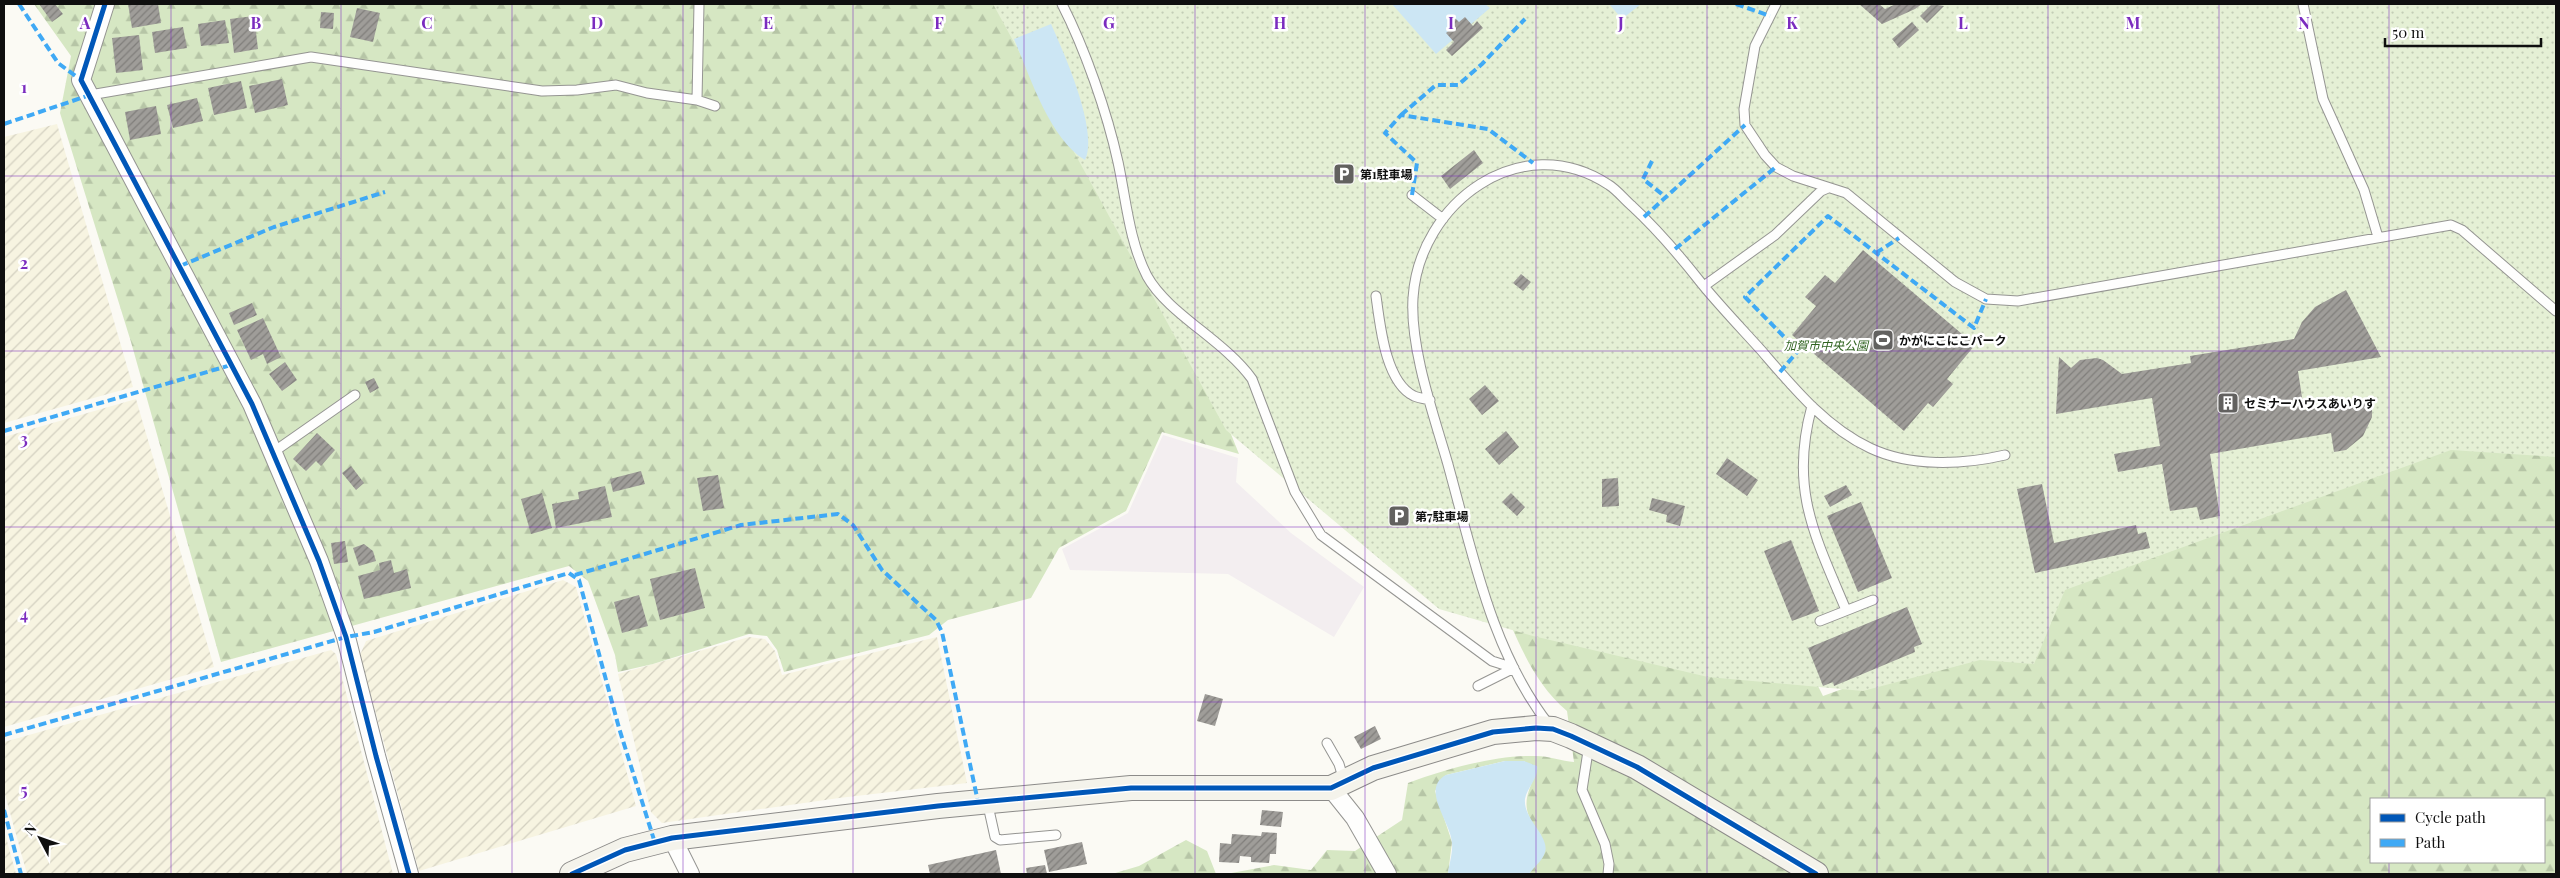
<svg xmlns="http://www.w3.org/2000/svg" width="2560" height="878" viewBox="0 0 2560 878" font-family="'Playfair Display','Noto Sans JP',serif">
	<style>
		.industrial { fill: #f3eef0 }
		.farmland { fill: url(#farmland-furrows) }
		.forest { fill: url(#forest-firs); fill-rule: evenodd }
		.park { fill: url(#park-dots) }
		.water { fill: #cce6f4 }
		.building { fill: url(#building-hatch) }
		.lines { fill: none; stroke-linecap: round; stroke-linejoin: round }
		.lane-casing { stroke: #959592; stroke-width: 11 }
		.street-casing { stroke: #959592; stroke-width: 20 }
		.secondary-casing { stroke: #8c8b89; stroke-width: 26 }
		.lane { stroke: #fefefd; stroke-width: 9 }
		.street { stroke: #fefefd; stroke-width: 18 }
		.secondary { stroke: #f4f3eb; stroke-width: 24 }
		.quiet { stroke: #3fa9f5; stroke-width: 4; stroke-dasharray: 8 4; stroke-linecap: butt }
		.cycleway-casing { stroke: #fff; stroke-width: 8 }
		.cycleway { stroke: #0057b8; stroke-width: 5 }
		.grid { fill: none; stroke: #7b2cbf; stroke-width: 1; stroke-opacity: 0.55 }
		.labels { text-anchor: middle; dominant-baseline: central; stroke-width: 5; stroke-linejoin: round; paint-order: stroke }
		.poi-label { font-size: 12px; font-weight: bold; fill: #0f0f0f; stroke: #fff; text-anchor: start }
		.park-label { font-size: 12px; font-style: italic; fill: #306421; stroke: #fff }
		.grid-label { font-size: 16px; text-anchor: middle; font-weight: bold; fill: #7b2cbf; stroke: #fff; stroke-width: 5; stroke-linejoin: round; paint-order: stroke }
	</style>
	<defs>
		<pattern id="farmland-furrows" width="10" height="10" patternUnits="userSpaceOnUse" patternTransform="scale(1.25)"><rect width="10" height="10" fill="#f7f4e1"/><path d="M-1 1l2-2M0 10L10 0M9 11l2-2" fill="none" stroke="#d3d0c0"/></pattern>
		<pattern id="forest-firs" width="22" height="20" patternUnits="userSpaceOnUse" patternTransform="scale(1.25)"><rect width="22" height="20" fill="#d6e7c3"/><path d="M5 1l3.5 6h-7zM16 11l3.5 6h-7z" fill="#b6c5a6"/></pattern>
		<pattern id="park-dots" width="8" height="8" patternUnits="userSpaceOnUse" patternTransform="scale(1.25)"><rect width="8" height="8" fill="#e5f0d5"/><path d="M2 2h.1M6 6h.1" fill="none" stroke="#c3cdb6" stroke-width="1.8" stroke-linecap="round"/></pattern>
		<pattern id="building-hatch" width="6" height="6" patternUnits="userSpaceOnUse" patternTransform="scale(1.25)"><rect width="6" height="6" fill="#9f9d99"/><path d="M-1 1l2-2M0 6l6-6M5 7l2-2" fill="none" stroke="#807e7b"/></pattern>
	</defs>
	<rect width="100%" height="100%" fill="#fbfaf4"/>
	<path class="industrial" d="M1163,435L1238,458L1236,482L1291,533L1364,587L1334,637L1228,574L1070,570L1062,549L1128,513Z"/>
	<path class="farmland" d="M57,124L133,387L4,423V137Z
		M136,399L214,667L4,727V437Z
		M563,580L576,587L636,806L419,871L360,655L366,641Z
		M749,637L765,639L775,651L782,675L937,637L967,783L839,798L662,823L651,812L618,674Z
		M331,650L336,654L393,874H27L4,791V742Z
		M4,830L16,874H4Z"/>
	<path class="forest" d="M34,4H1020L1212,387L1239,454L1162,432L1126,511L1059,548L1031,598L948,620L929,635L784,672L777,650L767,636L749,634L653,664L618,672L615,655L588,581L569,566L221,662L131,342L60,113L71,56Z
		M2556,326V874H1529L1535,865L1541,835C1521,810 1524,800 1536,773L1524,761H1505L1446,775L1435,791L1452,842L1448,874H1226L1274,865L1311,870L1327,850L1355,851L1402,820L1408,783C1446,769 1495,755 1536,756C1549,756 1562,761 1574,762L1567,711C1538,686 1524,655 1509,621L1779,608L1823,696L1867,680ZM2371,799H2544V862H2371Z
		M1186,840L1207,851L1216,874H1112L1139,866Z"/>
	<path class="park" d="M993,4H2556V457L2451,450L2065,590L2034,664L1980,660L1863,691L1708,677L1533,636L1439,609L1226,430Z"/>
	<path class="water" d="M1392,4H1485L1490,8L1436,54Z
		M1609,4H1641L1622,19Z
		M1051,24C1064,53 1099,131 1085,160C1049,138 1030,76 1014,39Z
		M1505,761H1524L1537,766C1539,778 1527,787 1525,799C1523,819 1550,836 1545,852C1543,860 1534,867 1529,874H1448C1449,864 1453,853 1452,843C1451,822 1420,789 1446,775Z"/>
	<path class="building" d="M39,4H55L63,14L52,22Z
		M128,4H158L161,23L132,28Z
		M1859,4H1879L1885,9L1896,4H1922L1915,9L1882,24Z
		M1932,4L1944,6L1927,23L1920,16Z
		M357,8L380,13L373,42L350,37Z
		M321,12L334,13L333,29L320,28Z
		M254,16L258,49L234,53L230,19Z
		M1454,17L1459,22L1465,17L1473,26L1477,21L1483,28L1452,56L1446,50L1454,42L1446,33L1452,28L1448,23Z
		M225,20L229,43L201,46L198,24Z
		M1912,22L1919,30L1899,48L1892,39Z
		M183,27L187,48L155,53L152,32Z
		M139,35L143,70L116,73L112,38Z
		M282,79L288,105L255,113L249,86Z
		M241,81L247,108L214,115L208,88Z
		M197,98L203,121L173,128L167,105Z
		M156,106L161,134L130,140L125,112Z
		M1474,150L1483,163L1450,189L1441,176Z
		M1863,250L1975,345L1947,379L1953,384L1933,407L1928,403L1904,431L1792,335L1816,306L1805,297L1825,275L1835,283Z
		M1521,274L1531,282L1523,291L1513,283Z
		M2346,290L2381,357L2298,371L2304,410L2372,399V417L2363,436L2346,450L2334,452L2331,433L2210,454L2220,516L2200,520L2197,507L2170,511L2162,464L2118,472L2114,454L2160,446L2152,398L2056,414L2059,357L2071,368L2080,360L2097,358L2103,360L2122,374L2191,363L2190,356L2294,339L2302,322L2315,307Z
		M252,303L257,315L234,325L229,313Z
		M263,318L281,357L267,364L263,354L251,360L237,330Z
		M285,362L297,380L282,391L269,374Z
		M374,378L379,388L370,393L365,382Z
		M1485,385L1499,401L1482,415L1469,399Z
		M1506,431L1519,447L1499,465L1485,449Z
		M317,433L335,450L321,466L316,461L306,471L293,459Z
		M1727,458L1758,480L1747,496L1716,474Z
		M351,466L364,483L356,490L342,473Z
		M641,471L645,484L613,492L610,479Z
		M718,475L724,508L703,511L697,478Z
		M1618,478L1619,506L1602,507V479Z
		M2042,484L2054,543L2136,525L2138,534L2146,532L2150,548L2035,573L2017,489Z
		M1846,485L1852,495L1830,507L1824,496Z
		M605,486L612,517L556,528L552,504L579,499L578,492Z
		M542,493L552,528L531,534L521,499Z
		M1511,493L1525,507L1517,516L1502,502Z
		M1652,498L1685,506L1680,526L1666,522L1667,515L1649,510Z
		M1861,502L1892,578L1858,592L1827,516Z
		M1791,540L1819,611L1792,621L1764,551Z
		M345,541L348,562L334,564L331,543Z
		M364,544L373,551L376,561L359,566L353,548Z
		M391,560L394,573L407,569L411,588L364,599L358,576L380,570L379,563Z
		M695,568L705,608L660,620L650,579Z
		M639,595L648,626L622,633L614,602Z
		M1907,607L1922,644L1914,647L1915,652L1834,686L1833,682L1823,686L1808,648Z
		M1205,694L1223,699L1215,726L1197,721Z
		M1375,726L1381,739L1361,749L1354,737Z
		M1262,810L1283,812L1281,827L1260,825Z
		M1262,832L1277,833L1276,854H1270L1269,863L1251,862V857L1240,856L1239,863L1219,862L1220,843L1231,844L1232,834L1261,836Z
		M1082,842L1087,864L1049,872L1044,850Z
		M996,850L1001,874H930L928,865Z
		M1045,865L1047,874H1027L1026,868Z"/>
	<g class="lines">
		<g class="lane-casing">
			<path id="lane" d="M1062,4C1085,49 1107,112 1118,162C1126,199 1129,241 1147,276C1168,314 1224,340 1252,379L1295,492L1321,535L1492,661L1514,668L1478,686
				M1776,4L1755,46L1744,109L1745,125L1765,155L1776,167L1793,176L1846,193L1955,282L1986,299L2018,301L2451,225L2462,230L2556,311
				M2303,4L2323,99L2364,190L2378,237
				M90,95L311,57L542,91L577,90L616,85L647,93L697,100L715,106
				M697,100L699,4
				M1412,195L1443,219
				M1704,286L1775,235L1821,191L1828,188
				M1376,296C1380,324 1385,382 1414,396C1419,398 1425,399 1430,400
				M1812,406C1789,489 1815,536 1846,610
				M272,453L355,395
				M1820,621L1873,600
				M1550,726C1491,652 1472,550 1447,461C1433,413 1410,348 1413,298C1419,203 1521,127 1609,185C1617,190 1624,199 1632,206C1658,230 1680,256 1702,284C1720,306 1741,328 1760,349C1792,386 1825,427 1870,448C1910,467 1962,465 2005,455
				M1327,743L1339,764L1344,781
				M1589,745L1582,790L1605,844L1609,864L1608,874
				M987,801L995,837L1000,840L1056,835"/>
		</g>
		<g class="street-casing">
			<path id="street" d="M105,4L81,80L252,404L319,561L346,637L376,756L409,874
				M1331,788L1355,818L1387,874
				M672,838L690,874"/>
		</g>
		<g class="secondary-casing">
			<path id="secondary" d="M572,874L625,850L672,838L938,806L1131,788H1331L1373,768L1493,732L1536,728L1553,729L1571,736L1637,767L1816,874"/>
		</g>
		<use href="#lane" class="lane"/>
		<use href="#street" class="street"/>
		<use href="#secondary" class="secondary"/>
		<path class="quiet" d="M19,4L58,63L81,80
			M1736,4L1770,16
			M1401,115L1436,85H1458L1482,64L1525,19
			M4,124L90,95
			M1652,161L1643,179L1667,198
			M1412,195L1417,163L1385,133L1401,115L1488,129L1533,163
			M1644,217L1745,125
			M1675,249L1776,167
			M1876,253L1899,238
			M180,266L274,227L385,192
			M1780,372L1798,351L1745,297L1828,216L1974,328L1986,299
			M4,431L231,365
			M575,575L741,525L838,514L853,525L882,570L936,620L942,632L978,802
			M4,735L346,637L374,632L569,573L579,580L619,728L655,843
			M4,810L21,874"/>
		<g class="cycleway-casing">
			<path id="cycleway" d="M105,4L81,80L252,404L319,561L346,637L376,756L409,874
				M572,874L625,850L672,838L938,806L1131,788H1331L1373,768L1493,732L1536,728L1553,729L1571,736L1637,767L1816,874"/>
		</g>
		<use href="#cycleway" class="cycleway"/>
	</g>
	<path class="grid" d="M171,4V874M341,4V874M512,4V874M683,4V874M853,4V874M1024,4V874M1195,4V874M1365,4V874M1536,4V874M1707,4V874M1877,4V874M2048,4V874M2219,4V874M2389,4V799M4,176H2556M4,351H2556M4,527H2556M4,702H2556M2389,862V874"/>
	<defs>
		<g id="parking-square" transform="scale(1.125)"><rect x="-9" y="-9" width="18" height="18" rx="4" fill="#62615f" stroke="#fff"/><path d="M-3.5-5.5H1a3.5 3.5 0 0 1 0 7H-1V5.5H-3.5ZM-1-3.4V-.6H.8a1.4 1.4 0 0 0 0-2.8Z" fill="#fff"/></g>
		<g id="stadium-square" transform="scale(1.125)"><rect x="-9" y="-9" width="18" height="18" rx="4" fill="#62615f" stroke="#fff"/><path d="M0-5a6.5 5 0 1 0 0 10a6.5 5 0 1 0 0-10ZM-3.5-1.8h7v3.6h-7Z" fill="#fff"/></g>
		<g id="building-square" transform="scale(1.125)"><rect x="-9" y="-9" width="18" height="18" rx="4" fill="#62615f" stroke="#fff"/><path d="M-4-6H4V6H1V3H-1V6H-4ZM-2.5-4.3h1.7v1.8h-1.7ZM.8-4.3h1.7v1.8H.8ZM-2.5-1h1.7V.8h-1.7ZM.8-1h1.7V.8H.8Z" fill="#fff"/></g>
	</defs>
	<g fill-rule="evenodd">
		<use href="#parking-square" x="1344" y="174"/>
		<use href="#stadium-square" x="1883" y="340"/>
		<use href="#building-square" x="2228" y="403"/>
		<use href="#parking-square" x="1399" y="516"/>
	</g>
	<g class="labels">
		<g class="poi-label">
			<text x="1360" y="174">第1駐車場</text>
			<text x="1899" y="340">かがにこにこパーク</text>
			<text x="2244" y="403">セミナーハウスあいりす</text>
			<text x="1415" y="516">第7駐車場</text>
		</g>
		<g class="park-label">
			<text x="1826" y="345">加賀市中央公園</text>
		</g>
	</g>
	<g class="grid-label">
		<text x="85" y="29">A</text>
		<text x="256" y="29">B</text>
		<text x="427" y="29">C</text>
		<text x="597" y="29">D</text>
		<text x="768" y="29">E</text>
		<text x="939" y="29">F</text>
		<text x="1109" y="29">G</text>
		<text x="1280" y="29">H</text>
		<text x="1451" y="29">I</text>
		<text x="1621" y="29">J</text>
		<text x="1792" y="29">K</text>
		<text x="1963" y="29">L</text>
		<text x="2133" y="29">M</text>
		<text x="2304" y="29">N</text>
		<text x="24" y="93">1</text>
		<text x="24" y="269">2</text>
		<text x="24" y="445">3</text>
		<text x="24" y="620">4</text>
		<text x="24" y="796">5</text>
	</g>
	<rect width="2560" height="878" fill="none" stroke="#0f0f0f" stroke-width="10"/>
	<rect x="2370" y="798" width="175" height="65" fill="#ffffff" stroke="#9f9f9f"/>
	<rect x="2380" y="814" width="25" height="8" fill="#0057b8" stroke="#9f9f9f"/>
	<text x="2415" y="823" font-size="15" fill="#0f0f0f">Cycle path</text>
	<rect x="2380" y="839" width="25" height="8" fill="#3fa9f5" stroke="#9f9f9f"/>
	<text x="2415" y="848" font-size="15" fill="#0f0f0f">Path</text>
	<g transform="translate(40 838) rotate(311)" stroke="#ffffff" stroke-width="4" paint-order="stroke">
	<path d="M0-4L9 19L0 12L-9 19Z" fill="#0f0f0f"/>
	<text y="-8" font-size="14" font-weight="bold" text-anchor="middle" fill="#0f0f0f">N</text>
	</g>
	<path d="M2385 38v8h156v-8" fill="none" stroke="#0f0f0f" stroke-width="2.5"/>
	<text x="2392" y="38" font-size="15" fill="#0f0f0f" stroke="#ffffff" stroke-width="4" paint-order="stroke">50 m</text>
</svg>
